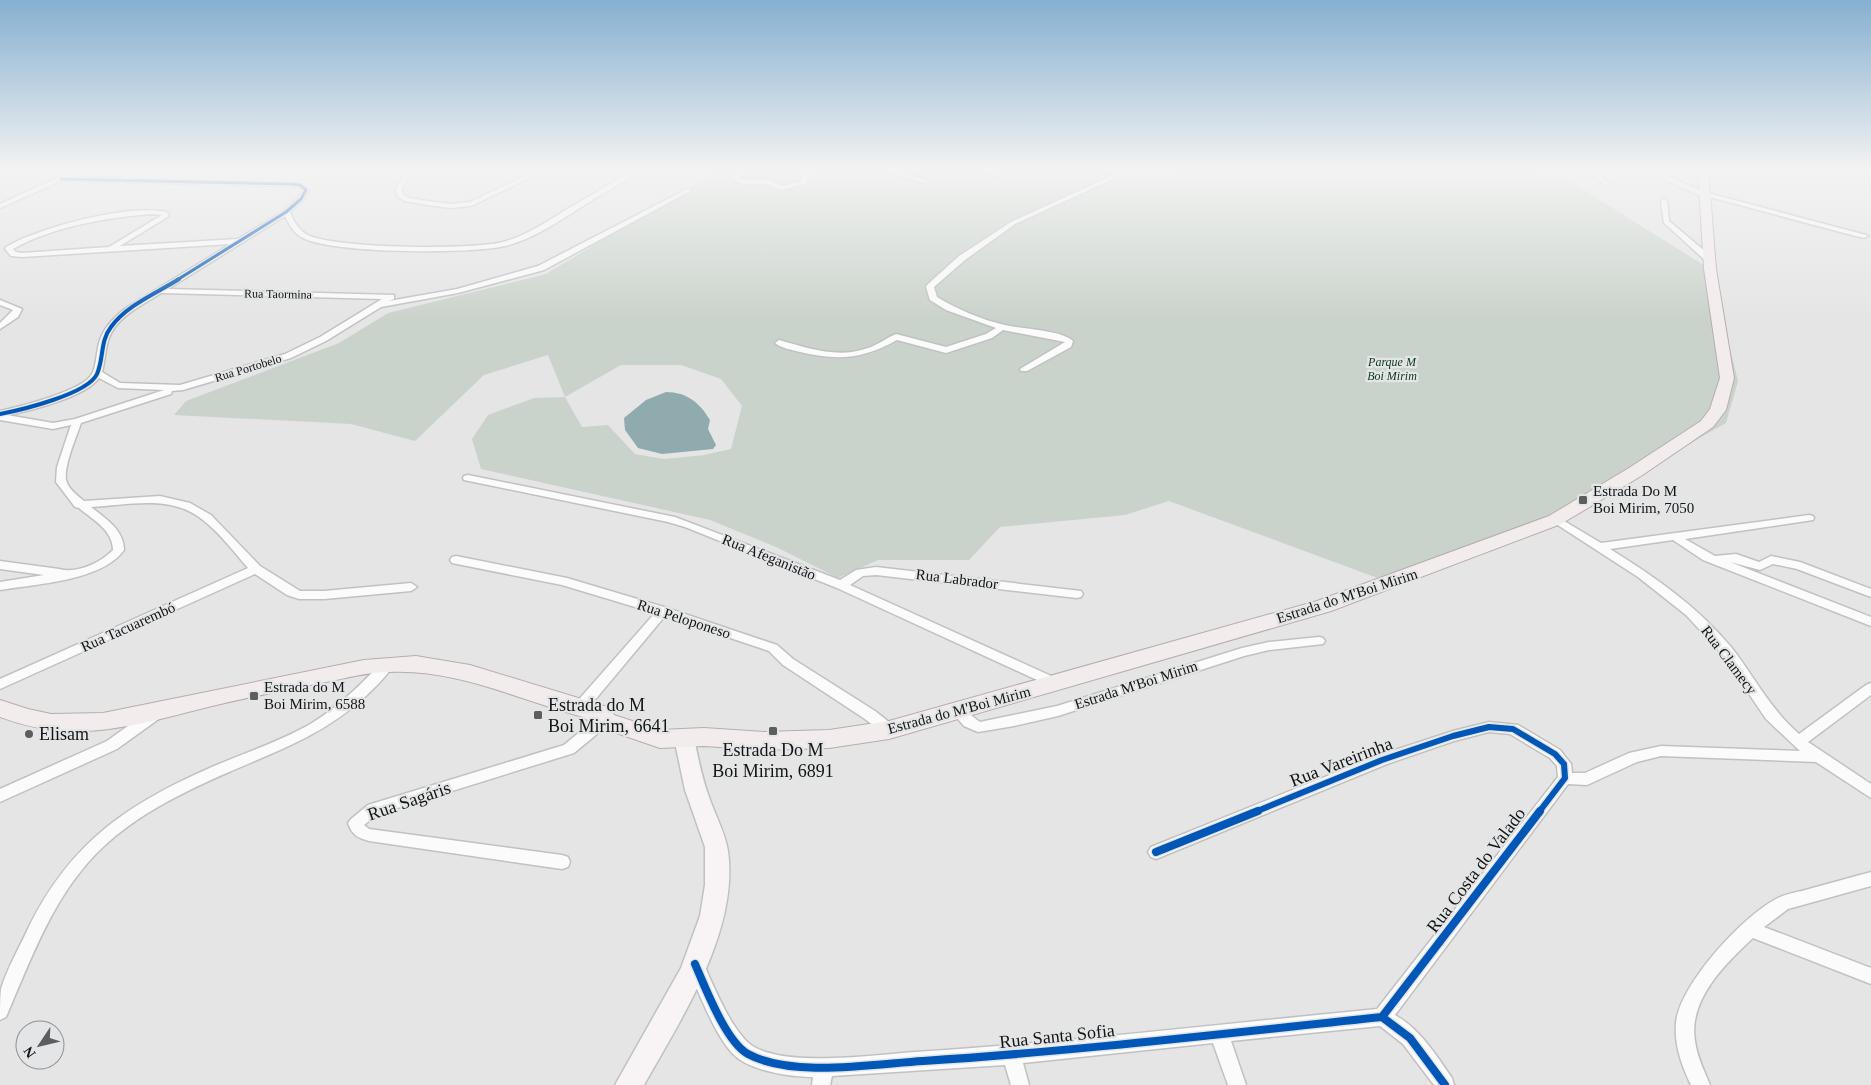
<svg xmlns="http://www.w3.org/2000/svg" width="1871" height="1085" viewBox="0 0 1871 1085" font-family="Georgia,serif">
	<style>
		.green { fill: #cad3cb; fill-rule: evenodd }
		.water { fill: #90abad }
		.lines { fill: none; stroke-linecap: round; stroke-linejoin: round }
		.street-casing { stroke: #c1c1c1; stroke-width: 3 }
		.secondary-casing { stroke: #c1c1c1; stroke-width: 3 }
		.primary-casing { stroke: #b8acad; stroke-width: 2 }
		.street { fill: #fbfbfb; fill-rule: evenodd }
		.secondary { fill: #f8f3f4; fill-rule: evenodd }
		.primary { fill: #f3eced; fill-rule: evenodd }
		.cycleway-far3-casing { stroke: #e4e5e6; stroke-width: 5 }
		.cycleway-far2-casing { stroke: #e4e5e6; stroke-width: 6 }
		.cycleway-far1-casing { stroke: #e4e5e6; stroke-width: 9 }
		.cycleway-casing { stroke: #e4e5e6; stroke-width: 11 }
		.cycleway-far3 { stroke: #0057b8; stroke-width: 3 }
		.cycleway-far2 { stroke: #0057b8; stroke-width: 4 }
		.cycleway-far1 { stroke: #0057b8; stroke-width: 6 }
		.cycleway { stroke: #0057b8; stroke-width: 8 }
		.poi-dot { fill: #5c5d5d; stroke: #e4e5e6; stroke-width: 2 }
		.labels { text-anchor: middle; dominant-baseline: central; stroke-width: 4.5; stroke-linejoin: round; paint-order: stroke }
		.far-street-label { font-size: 12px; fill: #131414; stroke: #e4e5e6 }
		.far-park-label { font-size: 12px; font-style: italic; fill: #0b381a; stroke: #e4e5e6 }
		.poi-label { font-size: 15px; fill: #131414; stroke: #e4e5e6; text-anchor: start }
		.street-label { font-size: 15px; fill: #131414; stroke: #e4e5e6 }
		.near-poi-label { font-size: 18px; fill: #131414; stroke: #e4e5e6; text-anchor: start }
		.near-street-label { font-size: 18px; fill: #131414; stroke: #e4e5e6 }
	</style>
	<rect width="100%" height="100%" fill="#e5e5e5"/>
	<path class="green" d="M722,168H1101L1152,180L1189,168H1503L1563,177L1710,269L1738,381L1726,423L1555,520L1391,583L1169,501L1125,515L1000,527L969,560H878L838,578L776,547L710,520L481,469L472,439L488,415L534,398L565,397L548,355L484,375L415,441L351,424L174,415L186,401L339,343L388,313L546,274ZM621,365H681L721,379L742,406L731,449L704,455L664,459L635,454L608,425L582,427L565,397Z"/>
	<path class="water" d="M666,392C687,392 700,403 710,420L708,429L716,445L713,449L662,454L638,448L625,430L624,418L646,400Z"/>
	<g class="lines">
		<g class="street-casing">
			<path id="street" d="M79,168H87L69,177L120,178L141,168H149L129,179L300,183L309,190L303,200L290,212C293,220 298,229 306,234C330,249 473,250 503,242C525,236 545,223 564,211C588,197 612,183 636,168H644C631,179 613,187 599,196C569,214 538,238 505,246C471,254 329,254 301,237C294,233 288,223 285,216L168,289L394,295V299L389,301L457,289L538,266L687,189L692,190L544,270L458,293L381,307L326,341L291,358L183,390L172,391L171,394L81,423C76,438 64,465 66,480C68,489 78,496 84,501L160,496L190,503L211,515L260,566L300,591H324L411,583L417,587L411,591L324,599H299L287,595L255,574L0,689V679L248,568C234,552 220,533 203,520C172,494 128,505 91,507C106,519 124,530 124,550C102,581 36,584 0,590V582L44,575L0,569V561L59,569C77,574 100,563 113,550C113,530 93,520 79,508L75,507L56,482L57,467L71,425L53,429L0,420V411C19,407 83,391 92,374C96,367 96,357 98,348C101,330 112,319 126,308L231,244L22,257L11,256L5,249L6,247C41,227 128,204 167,212L169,216L120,246L238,239L284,211L298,198L303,190L298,187L291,186L61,181L0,208V204ZM152,214L162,215L109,247L22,253L16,252L13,249C52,227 108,217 152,214ZM161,293H162L382,299L320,337L285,354L180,385L120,383L102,372C105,361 105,349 109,338C117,316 143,305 161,293ZM99,378L118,388L164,390L75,419L53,423L7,415C30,411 85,397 99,378Z
				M409,168H415L402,188V194L409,198L434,202L451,204L470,202L542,168H550L546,171L566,168L541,176L538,174L471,206L451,208L434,206L405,201L397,196L396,188Z
				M741,168H748L739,178L744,180H769L782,186L801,182L803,174L808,168H815L809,175L806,184L781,190L768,184H743L733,179V177Z
				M876,168H886L928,181L925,183Z
				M973,168H983L999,174L996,176Z
				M1129,168H1137L1015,224L965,260L934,287L937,297C957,309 982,320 1005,325C1022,329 1062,330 1073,341L1071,347L1027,371H1021L1020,369L1065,342L1003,330L992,338L946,353L897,340C863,359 838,361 800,352C792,350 781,348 775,343L779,340C808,348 838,359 868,348C878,345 886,338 896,334L946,347L986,334L996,328L946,310L930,300L926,287L927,285L959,256L1011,222Z
				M1583,168H1590L1610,184L1605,185Z
				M1704,192L1866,235L1868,236L1864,238L1844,233L1702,195V193Z
				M1664,199L1667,201L1669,221L1713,258V262H1707L1664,223L1661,201Z
				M0,300L22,309L18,317L0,329V323L13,310L0,305Z
				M468,475L675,517L840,580L856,570L876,567L1081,591L1083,594L1081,597L1077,598L876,575L863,576L850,585L1060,680L1062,683L1060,686H1050L837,588L685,527L668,522L464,480L463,478L464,476Z
				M1809,515L1813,516L1814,518L1813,520L1685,539L1715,556L1736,554L1759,562L1771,556L1800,562L1871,589V597L1797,569L1773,564L1760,570L1730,562L1871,617V626L1703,560L1673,540L1610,549C1655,577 1697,606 1731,647C1754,676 1770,709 1799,734L1866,685L1871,683V695L1808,742L1871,784V798L1816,762L1661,756L1637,762L1587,785L1568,784L1395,1015C1420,1029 1436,1055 1452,1078L1454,1085H1434L1403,1044L1380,1026L1231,1041L1246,1085H1228L1213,1043L1023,1063L1029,1085H1011L1005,1065L832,1076L830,1085H812L813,1077C791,1077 749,1071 733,1054C714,1034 699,992 687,966L690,960L696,958L702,960C712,983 733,1035 754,1047C790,1067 873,1055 915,1052C1069,1042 1223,1024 1377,1009L1558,777L1557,766L1550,758L1510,734L1489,732L1454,741L1387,764L1156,859L1151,857L1148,852L1151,847L1377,756L1453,731L1489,722L1518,725L1560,750L1571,764L1572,773H1585L1629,753L1661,746L1800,751L1766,719L1723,655L1686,615L1638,577L1550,520L1551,518H1559L1601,543Z
				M456,556L567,578L664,607L777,645L793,659L875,711L894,726L896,730L894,734L889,735L884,734L865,719L783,665L769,651L665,616L584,713L579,714L574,713L572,709L574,705L655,613L562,585L452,563L450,560L452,557Z
				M1319,637L1323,638L1325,641L1323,644L1269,650L1244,656L1058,716L1014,726L978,732L964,726L952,712L954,708C965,705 971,717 980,722L1057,706L1242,648L1269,642Z
				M388,659L393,661L394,664C388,675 376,686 367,695C325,734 280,750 229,772C185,791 138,814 103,847C54,893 32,957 6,1017L0,1020C0,1010 0,998 1,989C7,969 18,950 27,931C70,841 130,802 219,764C250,751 283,740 312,723C339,706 362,684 383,661Z
				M155,709L160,710L162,714L160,718L117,749L0,802V789L107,741L150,710Z
				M604,715L609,716L611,720L609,724L574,753L378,814L364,825L369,829L562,855L568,857L570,862L568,867L562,869L369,841C358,838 352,835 348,823L351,819L368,805L564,745L599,716Z
				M1871,872V886L1788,909L1764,927L1871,968V984L1753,938C1725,964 1688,1000 1695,1041C1697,1057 1704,1070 1710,1085H1691C1682,1066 1674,1045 1676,1023C1679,985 1745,913 1780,897C1789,893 1799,892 1809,889C1830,883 1850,878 1871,872Z"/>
		</g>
		<g class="secondary-casing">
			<path id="secondary" d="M1637,168H1649L1709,194L1707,196H1701Z
				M684,730L691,733L694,738C698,758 702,778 709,797C715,815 725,832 728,851C739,931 681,1019 644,1085H615L681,968L700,916L705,885V847L685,790L674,738L677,733Z"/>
		</g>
		<g class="primary-casing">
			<path id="primary" d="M1698,168H1708L1716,269L1734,378L1726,410L1713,427L1641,476L1561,524L1331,611L889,739L829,748L764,750L704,746L660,748L596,726L583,717C518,700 459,669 389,672C368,672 347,678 326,682C285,690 244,698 204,708C132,726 73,745 0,717V700L28,709L51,714L103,713L364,660L416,656L470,665L611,708L614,715L660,730L704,728L764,732L829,730L889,721L1317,601L1549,516L1629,468L1701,421L1710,409L1720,378L1704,269Z"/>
		</g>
		<use href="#street" class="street"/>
		<use href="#secondary" class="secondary"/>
		<use href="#primary" class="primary"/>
		<g class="cycleway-far3-casing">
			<path id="cycleway-far3" d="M61,179L291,184L300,185L306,190L301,199L286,212L177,280"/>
		</g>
		<g class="cycleway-far2-casing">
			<path id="cycleway-far2" d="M0,414C21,410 88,394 97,374C104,358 100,341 111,327C127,305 157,293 179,279"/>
		</g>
		<g class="cycleway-far1-casing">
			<path id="cycleway-far1" d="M1255,812L1382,760L1453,736L1489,727L1513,729L1555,754L1564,764L1565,778L1539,812"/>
		</g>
		<g class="cycleway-casing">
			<path id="cycleway" d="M1156,852L1258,811
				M695,964C705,987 726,1042 748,1054C792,1078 874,1064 923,1061C1077,1051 1229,1033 1382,1017L1410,1038L1445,1085
				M1382,1017L1540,811"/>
		</g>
		<use href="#cycleway-far3" class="cycleway-far3"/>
		<use href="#cycleway-far2" class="cycleway-far2"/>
		<use href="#cycleway-far1" class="cycleway-far1"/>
		<use href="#cycleway" class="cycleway"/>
	</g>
	<linearGradient id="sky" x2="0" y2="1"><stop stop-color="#85b0d0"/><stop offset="0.53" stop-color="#f3f3f3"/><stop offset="1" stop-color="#f3f3f3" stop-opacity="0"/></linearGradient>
	<rect width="1871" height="320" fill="url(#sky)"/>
	<g class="poi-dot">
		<rect x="1578" y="495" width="10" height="10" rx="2.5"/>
		<rect x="249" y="691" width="10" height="10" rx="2.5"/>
		<rect x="533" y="710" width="10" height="10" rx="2.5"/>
		<rect x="768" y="726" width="10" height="10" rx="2.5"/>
		<circle cx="29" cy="734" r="5"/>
	</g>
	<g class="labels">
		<g class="far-street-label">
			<text transform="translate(278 294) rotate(1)">Rua Taormina</text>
			<text transform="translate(248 368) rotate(-17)">Rua Portobelo</text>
		</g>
		<g class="far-park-label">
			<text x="1392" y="362">Parque M<tspan x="1392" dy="14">Boi Mirim</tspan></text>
		</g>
		<g class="poi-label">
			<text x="1593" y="491">Estrada Do M<tspan x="1593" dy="17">Boi Mirim, 7050</tspan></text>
			<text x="264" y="687">Estrada do M<tspan x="264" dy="17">Boi Mirim, 6588</tspan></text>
		</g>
		<g class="street-label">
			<text transform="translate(769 557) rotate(22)">Rua Afeganistão</text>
			<text transform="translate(957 579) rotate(7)">Rua Labrador</text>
			<text transform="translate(1347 596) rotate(-18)">Estrada do M'Boi Mirim</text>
			<text transform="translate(684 619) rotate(18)">Rua Peloponeso</text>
			<text transform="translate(128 627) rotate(-24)">Rua Tacuarembó</text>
			<text transform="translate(1729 660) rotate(53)">Rua Clamecy</text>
			<text transform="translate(1136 685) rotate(-18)">Estrada M'Boi Mirim</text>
			<text transform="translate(959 710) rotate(-15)">Estrada do M'Boi Mirim</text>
		</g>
		<g class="near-poi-label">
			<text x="548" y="705">Estrada do M<tspan x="548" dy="21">Boi Mirim, 6641</tspan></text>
			<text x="39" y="734">Elisam</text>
			<text x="773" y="750" text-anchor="middle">Estrada Do M<tspan x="773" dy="21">Boi Mirim, 6891</tspan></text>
		</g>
		<g class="near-street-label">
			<text transform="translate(1341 762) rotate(-21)">Rua Vareirinha</text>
			<text transform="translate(409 801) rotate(-19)">Rua Sagáris</text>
			<text transform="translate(1476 870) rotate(-53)">Rua Costa do Valado</text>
			<text transform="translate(1057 1036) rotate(-6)">Rua Santa Sofia</text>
		</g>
	</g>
	<g transform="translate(40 1045) rotate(235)"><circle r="24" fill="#e4e5e6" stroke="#909192"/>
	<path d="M0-4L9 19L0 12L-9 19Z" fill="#5c5d5d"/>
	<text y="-8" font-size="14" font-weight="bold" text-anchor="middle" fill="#131414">N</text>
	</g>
</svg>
